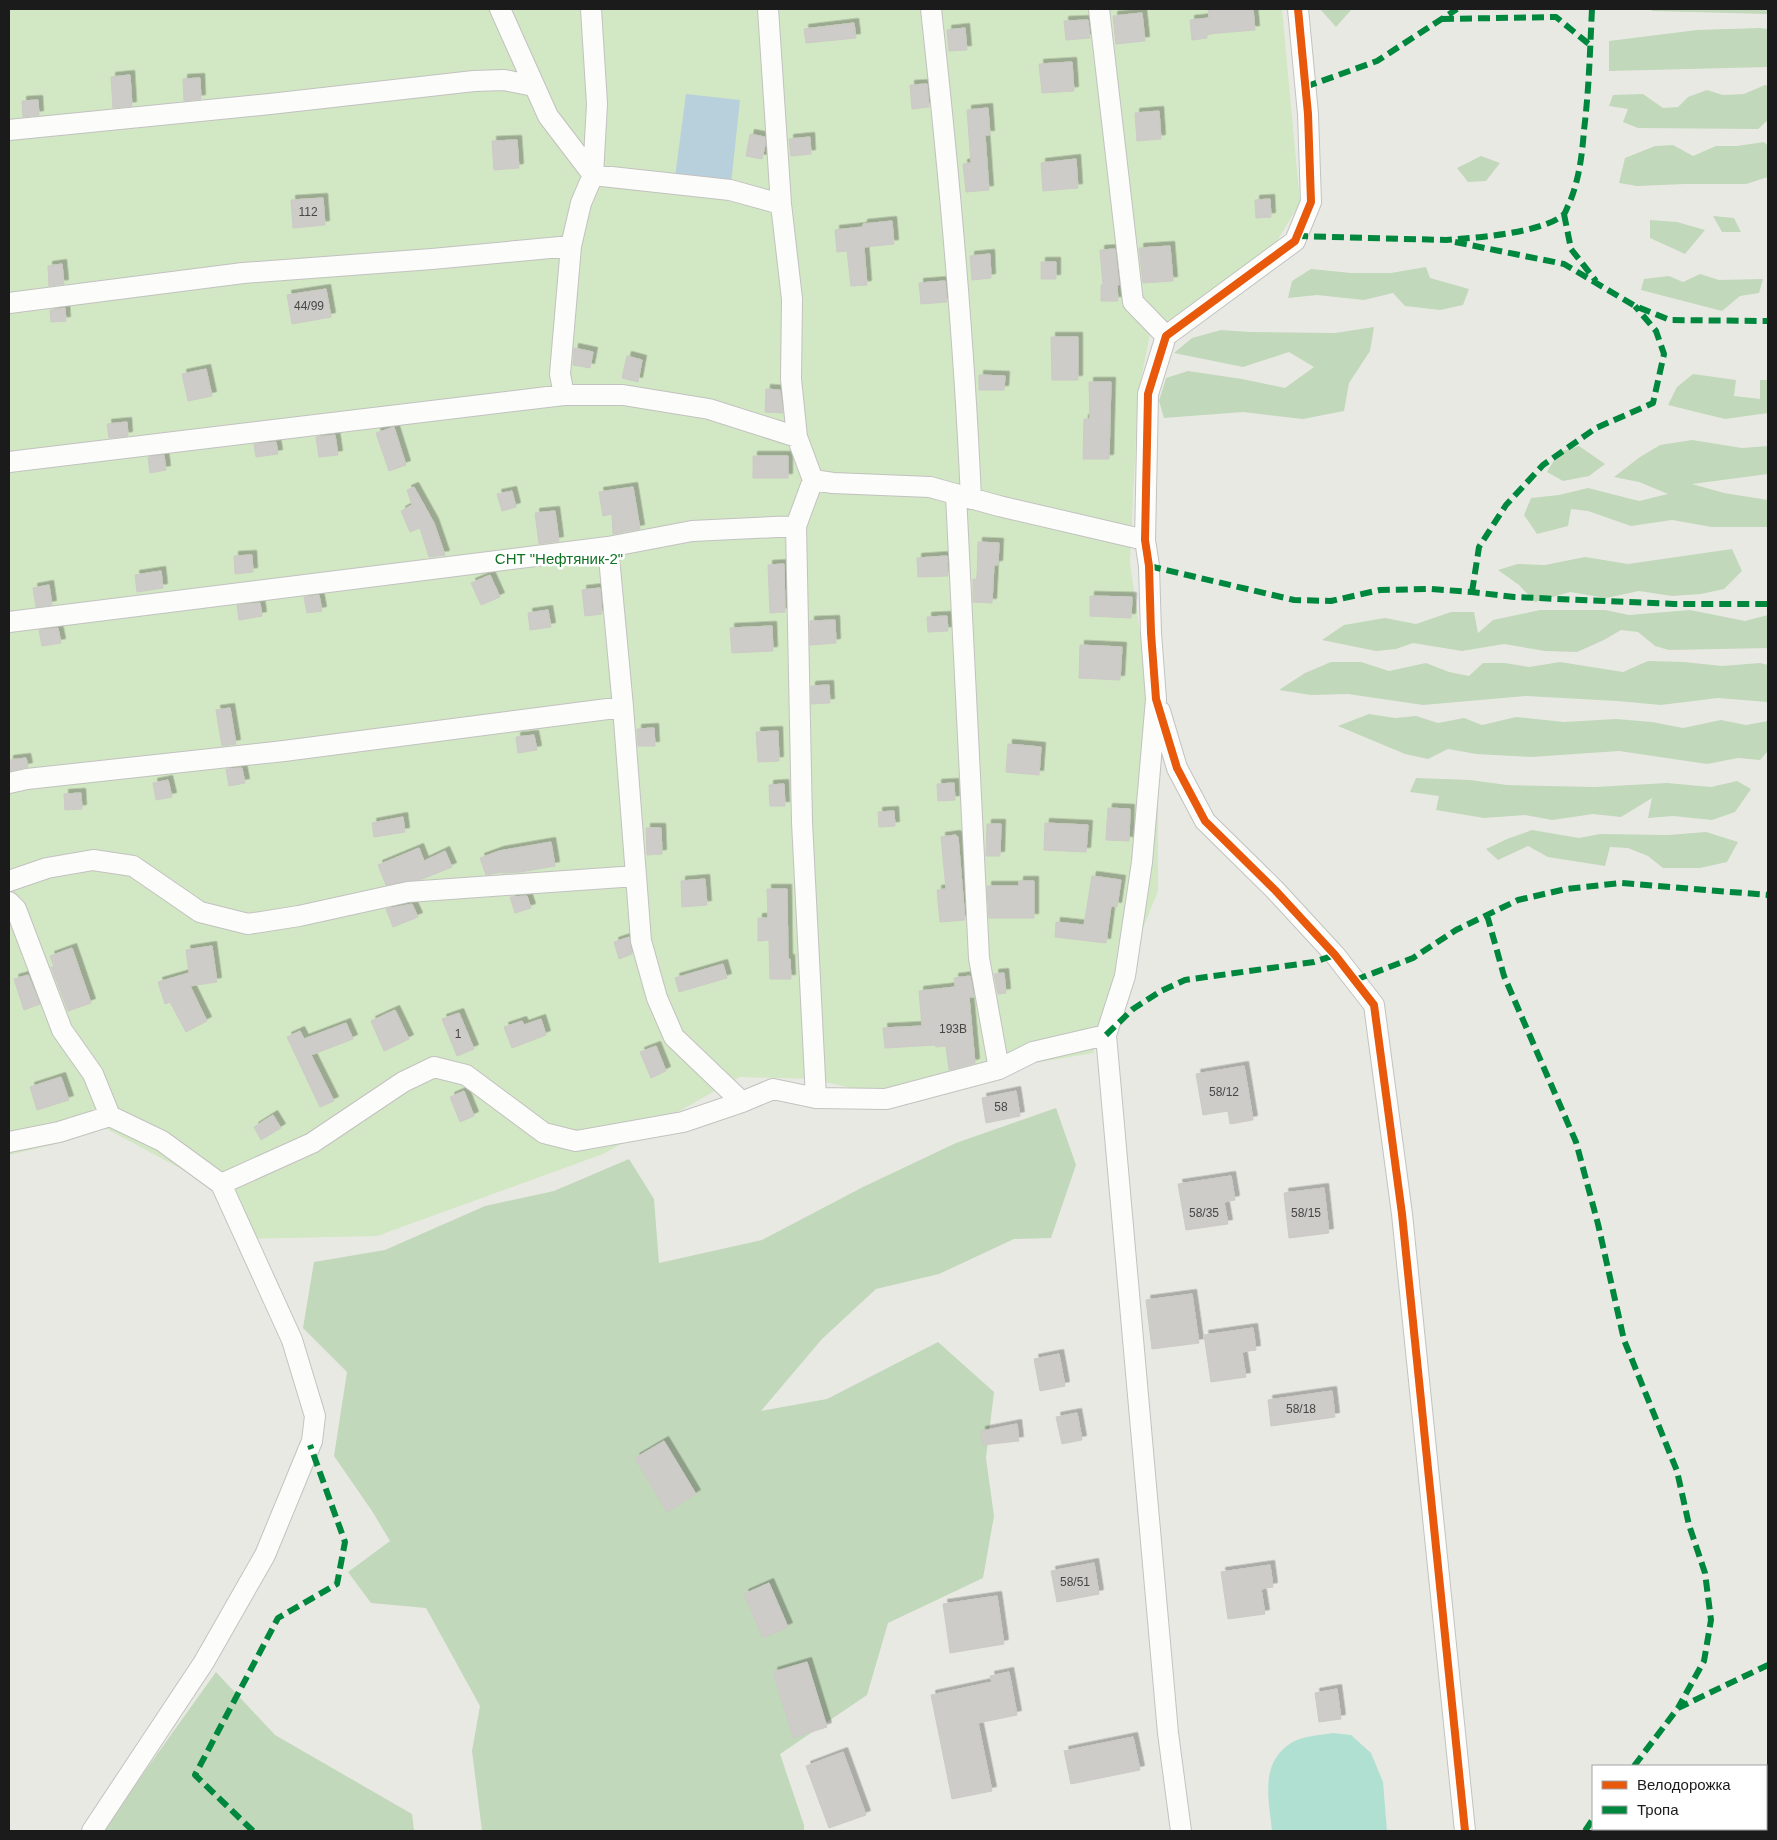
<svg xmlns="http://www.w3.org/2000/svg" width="1777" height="1840" viewBox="0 0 1777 1840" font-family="Arial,sans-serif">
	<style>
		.grass { fill: #d2e7c3 }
		.forest { fill: #c1d8ba }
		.pitch { fill: #b0e0d1 }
		.water { fill: #b8d0dc }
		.building { fill: #ceccc9; stroke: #cccac5; filter: url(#shadow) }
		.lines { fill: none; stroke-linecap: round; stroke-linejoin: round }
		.minor-casing { stroke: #c2c2c0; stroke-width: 22 }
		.minor { stroke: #fcfcfb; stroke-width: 20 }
		.quiet { stroke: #00873e; stroke-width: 6; stroke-dasharray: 12 6; stroke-linecap: butt }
		.cycleway-casing { stroke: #fff; stroke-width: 11 }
		.cycleway { stroke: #e8590c; stroke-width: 8 }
		.labels { text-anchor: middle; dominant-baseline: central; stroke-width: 5; stroke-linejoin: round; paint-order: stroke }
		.number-label { font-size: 12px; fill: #484746 }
		.park-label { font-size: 15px; fill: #107323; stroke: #fff }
	</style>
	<defs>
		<filter id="shadow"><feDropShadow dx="4.5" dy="-4.5" stdDeviation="0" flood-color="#0004"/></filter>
	</defs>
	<rect width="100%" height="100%" fill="#e9e9e4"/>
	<path class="grass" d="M9,9H1282L1300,203L1272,249L1150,334L1138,394L1130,563L1158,759V891L1093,1053L868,1092L812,1079L740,1077L603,1154L377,1236L239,1239L209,1184L105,1128L65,1142L9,1155Z"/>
	<path class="forest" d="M1320,9H1348L1351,10L1336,27Z
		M1651,9H1768V14L1652,11Z
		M1760,28L1768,29V67L1609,71V41L1697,30Z
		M1765,85L1768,86V120L1758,129L1638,128L1623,122L1628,109L1609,106L1613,95L1643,94L1663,108L1678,107L1688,97L1707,90L1723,95L1744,94Z
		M1764,142L1768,146V177L1746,184H1685L1637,186L1619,183L1625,158L1655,146L1673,145L1693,156L1716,146H1737Z
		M1481,156L1500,163L1486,181L1468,182L1457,168Z
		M1713,216L1734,218L1741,232H1722Z
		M1650,220L1677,222L1705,230L1685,254L1650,238Z
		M1426,267L1430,278L1469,289L1463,305L1440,310L1405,306L1393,293L1364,300L1317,295L1288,298L1292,281L1311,269L1351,273H1391Z
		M1700,274L1719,280L1763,279L1759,293L1740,296L1722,311L1641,290L1644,279L1669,276L1683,282Z
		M1374,327L1370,351L1349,383L1344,411L1303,419L1243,412L1164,418L1159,401L1166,378L1188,371L1242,379L1285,388L1314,367L1289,352L1243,367L1174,353L1192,338L1221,330L1250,332L1335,333Z
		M1693,374L1736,380L1734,396L1760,399V380H1768V413L1725,419L1668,405L1677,387Z
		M1692,440L1742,448L1768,446V474L1692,484L1724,493L1768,500V527H1712L1672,520L1631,526L1588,511L1571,509L1568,526L1537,534L1524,515L1531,498L1559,495L1588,488L1639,501L1668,494L1639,482L1614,477L1640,457L1660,445Z
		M1579,446L1605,464L1589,476L1563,481L1547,472L1559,452Z
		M1732,549L1742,571L1724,589L1701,594L1672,596L1639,591L1606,598L1570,592L1535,602L1519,585L1498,570L1518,564L1545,565L1585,557L1628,564Z
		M1540,610H1605L1629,615L1690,610L1745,621L1768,615V648L1669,650L1655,646L1638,632L1621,630L1604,640L1577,652L1545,651L1504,644L1462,651L1413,643L1396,649L1376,651L1322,640L1344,625L1385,618L1416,624L1451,612H1474L1478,633L1493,620Z
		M1648,661L1684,662L1722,666L1760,663L1768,665V702L1718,698L1661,705L1617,701L1526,696L1423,705L1348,694L1311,695L1279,690L1305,673L1331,662H1361L1389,671L1426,663L1449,672L1469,676L1483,663H1505L1529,667L1560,662L1623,672Z
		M1369,714L1395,718L1416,716L1438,723L1464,718L1482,725L1516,717L1564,722L1616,719L1652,722L1683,728L1721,720L1746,725L1768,721V751L1760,760L1738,758L1707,764L1619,751L1531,757L1476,754L1448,749L1428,759L1405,754L1338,726Z
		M1416,778L1470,780L1507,785L1595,787L1667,783L1711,787L1737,781L1751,789L1735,812L1712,820L1673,816L1648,818L1652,798L1621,817L1593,814L1552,820L1525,815L1484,818L1436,810L1439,796L1410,792Z
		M1532,830L1579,838L1600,834L1668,835L1706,832L1738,842L1727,862L1700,868H1663L1648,856L1628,848L1610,847L1605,866L1548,857L1528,846L1498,860L1486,849L1507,839Z
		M1056,1108L1076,1165L1051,1238L1014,1239L939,1274L876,1289L822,1339L761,1411L827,1399L938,1342L994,1392L986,1458L994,1516L983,1578L888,1623L867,1695L780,1754L804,1825V1831H482L472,1751L480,1706L426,1608L371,1603L348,1572L390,1541L372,1511L334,1456L347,1372L303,1328L314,1262L385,1250L485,1206L554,1191L629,1159L654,1199L659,1263L762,1240L863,1187L956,1143Z
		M216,1672L275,1735L412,1814L414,1831H102Z"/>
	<path class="pitch" d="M1333,1733L1351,1735L1371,1753L1383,1782L1387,1831H1272C1269,1799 1259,1764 1291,1743C1302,1736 1320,1735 1333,1733Z"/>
	<path class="water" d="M686,94L740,100L731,184L675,177Z"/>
	<path class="building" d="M1208,9H1253L1255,30L1207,34V38L1192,40L1190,20L1209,18Z
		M1142,13L1145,41L1116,44L1113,16Z
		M1088,20L1090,38L1066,40L1064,21Z
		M854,23L856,38L806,43L804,29Z
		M965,28L967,50L949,51L947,30Z
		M1072,62L1074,91L1042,93L1039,64Z
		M130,75L132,106L113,108L111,77Z
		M200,78L201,99L184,101L183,79Z
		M927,84L929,107L912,109L910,85Z
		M38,100L39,115L23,117L22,101Z
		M988,108L990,135H985L989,190L966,192L963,164L971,163L967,110Z
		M1159,111L1161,139L1137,141L1135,113Z
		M750,134L765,137V145L762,159L746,156Z
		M810,137L811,154L791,156L789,139Z
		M517,140L519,168L494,170L492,141Z
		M1076,159L1078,188L1043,191L1041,163Z
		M323,198L325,225L293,228L291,200Z
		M1270,199L1271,217L1256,218L1255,200Z
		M892,221L894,244L864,247L867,285L851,286L847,251L837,252L835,230L863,227V224Z
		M1170,246L1173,281L1143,283L1139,248Z
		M1115,249L1119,285H1117L1118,301H1101V285H1103L1100,250Z
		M990,254L991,278L972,280L970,256Z
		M1041,262H1056V279H1041Z
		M62,264L64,284L49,286L48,266Z
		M945,281L947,302L921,304L919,283Z
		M326,289L331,317L292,324L287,295Z
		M65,308L66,321L51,322L50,310Z
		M1051,337H1078V380H1052Z
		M574,348L593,352L590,368L573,365Z
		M627,356L642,360L638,382L622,378Z
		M206,369L212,396L188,401L182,374Z
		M979,375L1005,376L1004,390H979Z
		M1089,382H1111L1109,459H1083L1084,419H1090Z
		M766,389L780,390L783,413L765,412Z
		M127,422L128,436L109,438L107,424Z
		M394,427L406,465L389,471L376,433Z
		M335,435L338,455L319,457L316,437Z
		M276,442L278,454L256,457L254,444Z
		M164,455L166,470L150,473L148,457Z
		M753,456H788V478H753Z
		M414,487L434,523L445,555L429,557L420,528L410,532L401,511L412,505L407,490Z
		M633,487L640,529L613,534L612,514L603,516L599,492Z
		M512,491L516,507L502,511L497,494Z
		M555,511L559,541L539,544L535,513Z
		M978,542L999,543L998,565H994L992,603L973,602V579H977Z
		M252,555L253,572L235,574L234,556Z
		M947,556L948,576L918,577L917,558Z
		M784,564L785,612L770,613L768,565Z
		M161,571L163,588L137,592L135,575Z
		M490,575L500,597L481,605L471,583Z
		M49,585L52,605L36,607L33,588Z
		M600,588L602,614L585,616L582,590Z
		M319,595L322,611L307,613L304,597Z
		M1090,596L1132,597L1131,618L1090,616Z
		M260,603L262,616L239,620L237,605Z
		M548,610L551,627L530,630L528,613Z
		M947,616L948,631L928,632L927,617Z
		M835,620L836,643L810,645V621Z
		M772,626L773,651L732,653L730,628Z
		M58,628L61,643L42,646L39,630Z
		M1080,645L1122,647L1120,680L1079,678Z
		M829,685L830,703L811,704V686Z
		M230,708L236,744L222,746L216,710Z
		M654,728L655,746H638L637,729Z
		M778,731L779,761L758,762L756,732Z
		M534,735L537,750L518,753L516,737Z
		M1008,744L1041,747L1039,775L1006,772Z
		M26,758L28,767L9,771V760Z
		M242,768L245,783L229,786L226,769Z
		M168,780L172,797L156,800L153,783Z
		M954,783L955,800L938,801L937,784Z
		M784,784L785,806H770L769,785Z
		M81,793L82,809L65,810L64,794Z
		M1108,808L1130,809L1129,841L1106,840Z
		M894,811L895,826L879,827L878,812Z
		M403,817L405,832L374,837L372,823Z
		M1045,823L1088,825L1086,852L1044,850Z
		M987,824H1001L1000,856H986Z
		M646,828H661L662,854L647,855Z
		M956,835L958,837L965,920L940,922L937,890L946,889L941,837Z
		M551,842L555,866L520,872L503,873L502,872L486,875L480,858L499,851Z
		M419,848L424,861L445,851L452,867L422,879L386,885L378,865Z
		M1092,876L1121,880L1117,907L1111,906L1106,943L1055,937L1056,922L1084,925Z
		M705,879L707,905L682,907L681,881Z
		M1019,881H1034V918H989L987,886H1019Z
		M767,889H787L788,959H790L791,979H770L769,940L758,941V918H768Z
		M527,896L531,908L515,913L510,897Z
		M412,904L418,917L393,927L386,909Z
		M629,937L632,954L619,959L614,942Z
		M212,946L217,982L190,986L207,1021L186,1032L170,1002L165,1004L158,982L189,973L186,950Z
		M72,948L91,1003L68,1011L51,967H54L50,956Z
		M723,964L727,978L679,992L675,978Z
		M1004,973L1006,993L998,994L994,974Z
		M28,975L40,1004L24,1010L14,979Z
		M970,976L974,997H969L975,1063L949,1070L946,1046L936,1047L935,1045L885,1048L883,1028L922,1026L919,991L955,987L954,978Z
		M395,1010L409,1039L384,1051L371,1021Z
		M459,1013L474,1049L457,1056L442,1019Z
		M541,1019L546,1035L512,1048L504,1027L522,1021L524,1025Z
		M346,1023L353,1039L311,1055L334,1101L320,1107L287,1037L300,1031L304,1039Z
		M656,1046L666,1071L651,1078L640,1052Z
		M1244,1066L1253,1120L1230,1124L1228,1111L1203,1115L1196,1074Z
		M61,1077L69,1100L37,1110L30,1087Z
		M464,1091L474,1116L460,1122L450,1097Z
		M1016,1091L1020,1116L986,1123L982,1098Z
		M273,1115L281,1128L261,1140L254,1127Z
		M1231,1176L1235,1200L1224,1202L1228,1224L1186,1230L1178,1184Z
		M1324,1188L1329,1233L1289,1238L1284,1193Z
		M1192,1294L1199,1343L1152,1349L1146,1300Z
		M1253,1328L1256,1350L1242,1352L1246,1377L1211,1382L1204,1335Z
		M1059,1354L1065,1386L1040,1391L1034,1359Z
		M1332,1391L1335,1417L1271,1426L1268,1400Z
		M1077,1413L1082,1440L1062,1444L1056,1417Z
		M1017,1424L1019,1441L982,1445L981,1431Z
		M664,1441L696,1494L667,1512L635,1458Z
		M1094,1563L1099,1594L1057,1602L1051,1571Z
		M1270,1565L1273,1587L1261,1589L1265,1614L1228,1619L1221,1572Z
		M769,1583L788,1627L763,1638L744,1594Z
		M997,1596L1004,1644L950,1653L943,1604Z
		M807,1662L827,1727L793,1738L773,1672Z
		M1009,1672L1017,1715L978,1723L992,1791L952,1799L931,1695L992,1682L990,1676Z
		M1337,1689L1341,1719L1319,1722L1315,1693Z
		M1133,1737L1140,1770L1071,1784L1064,1751Z
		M843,1752L866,1815L829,1828L806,1766Z"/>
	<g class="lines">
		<g class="minor-casing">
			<path id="minor" d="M500,9L548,116L593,175L730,190L781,204L768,9
				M591,9L597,104L593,175L581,203L571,246L560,374L564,395H623L709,409L797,437
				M931,9C949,172 964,335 971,499
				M1099,9L1133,302L1166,336
				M9,130L270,104L474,81L504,80L534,86
				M781,204L792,299L791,379L797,437L813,480L796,526L802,822L816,1098
				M9,303L243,273L432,259L571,246
				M9,462L564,395
				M813,480L833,483L930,487L999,506L1145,540
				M956,495L979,958L999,1069
				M608,547L623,707L641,941L657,998L674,1037L742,1102
				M9,622L608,547L692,531L796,526
				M1160,711L1177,768L1205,821L1275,890L1335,955L1374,1005L1402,1214L1465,1831
				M9,783L27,779L284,751L623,707
				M9,881L47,868L93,860L133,866L200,912L248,924L299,916L408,892L636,876
				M9,902L16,909L62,1030L93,1074L110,1116L162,1141L221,1184L292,1340L315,1416L312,1441L265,1555L204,1662L92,1831
				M1106,1035L1168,1733L1181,1831
				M9,1142L59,1132L110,1116
				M221,1184L312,1143L403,1082L434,1067L466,1075L544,1133L576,1141L683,1122L742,1102L773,1089L816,1098L886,1099L999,1069L1033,1052L1106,1035L1125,976L1142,862L1156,699L1151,633L1149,566L1145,540L1148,394L1166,336L1295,241L1311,202L1308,114L1298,9"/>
		</g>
		<use href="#minor" class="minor"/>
		<path class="quiet" d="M1442,19L1556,17L1590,45
			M1305,87L1377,61L1457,9
			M1564,214L1571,249L1596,281
			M1296,236L1446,240C1473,238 1545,233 1564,214C1566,212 1567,207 1569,204C1579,180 1582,156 1584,130C1589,90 1590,49 1592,9
			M1455,242L1564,264L1635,306L1670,320L1768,321
			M1149,566L1294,600L1331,601L1380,590L1431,589L1472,592L1514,597L1674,604H1768
			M1472,592L1479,547L1506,505L1543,465L1596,428L1653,403L1664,354L1656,331L1635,306
			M1487,915L1504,976L1576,1142L1598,1224L1624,1340L1677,1471L1689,1525L1705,1573L1711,1620L1704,1661L1678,1708
			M1355,980L1413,958L1456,930L1518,900L1566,889L1621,883L1768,895
			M1106,1035L1133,1009L1161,991L1185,980L1314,962L1335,955
			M1634,1766L1678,1708L1768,1665
			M253,1831L195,1775L278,1618L337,1584L345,1542L310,1445
			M1585,1831L1593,1819"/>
		<g class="cycleway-casing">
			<path id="cycleway" d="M1298,9L1308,114L1311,202L1295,241L1166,336L1148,394L1145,540L1149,566L1151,633L1156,699L1177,768L1205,821L1275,890L1335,955L1374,1005L1402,1214L1465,1831"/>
		</g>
		<use href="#cycleway" class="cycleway"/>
	</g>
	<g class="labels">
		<g class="number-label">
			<text x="308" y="212">112</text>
			<text x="309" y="306">44/99</text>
			<text x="953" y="1029">193В</text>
			<text x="458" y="1034">1</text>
			<text x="1224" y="1092">58/12</text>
			<text x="1001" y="1107">58</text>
			<text x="1204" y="1213">58/35</text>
			<text x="1306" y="1213">58/15</text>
			<text x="1301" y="1409">58/18</text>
			<text x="1075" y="1582">58/51</text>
		</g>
		<g class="park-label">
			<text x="559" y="558">СНТ "Нефтяник-2"</text>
		</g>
	</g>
	<rect width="1777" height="1840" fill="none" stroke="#1b1b1b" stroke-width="20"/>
	<rect x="1592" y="1765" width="175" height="65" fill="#ffffff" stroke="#a4a4a4"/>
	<rect x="1602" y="1781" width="25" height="8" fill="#e8590c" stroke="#a4a4a4"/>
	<text x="1637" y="1790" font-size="15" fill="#1b1b1b">Велодорожка</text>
	<rect x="1602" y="1806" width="25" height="8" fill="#00873e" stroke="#a4a4a4"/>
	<text x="1637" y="1815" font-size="15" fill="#1b1b1b">Тропа</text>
</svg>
